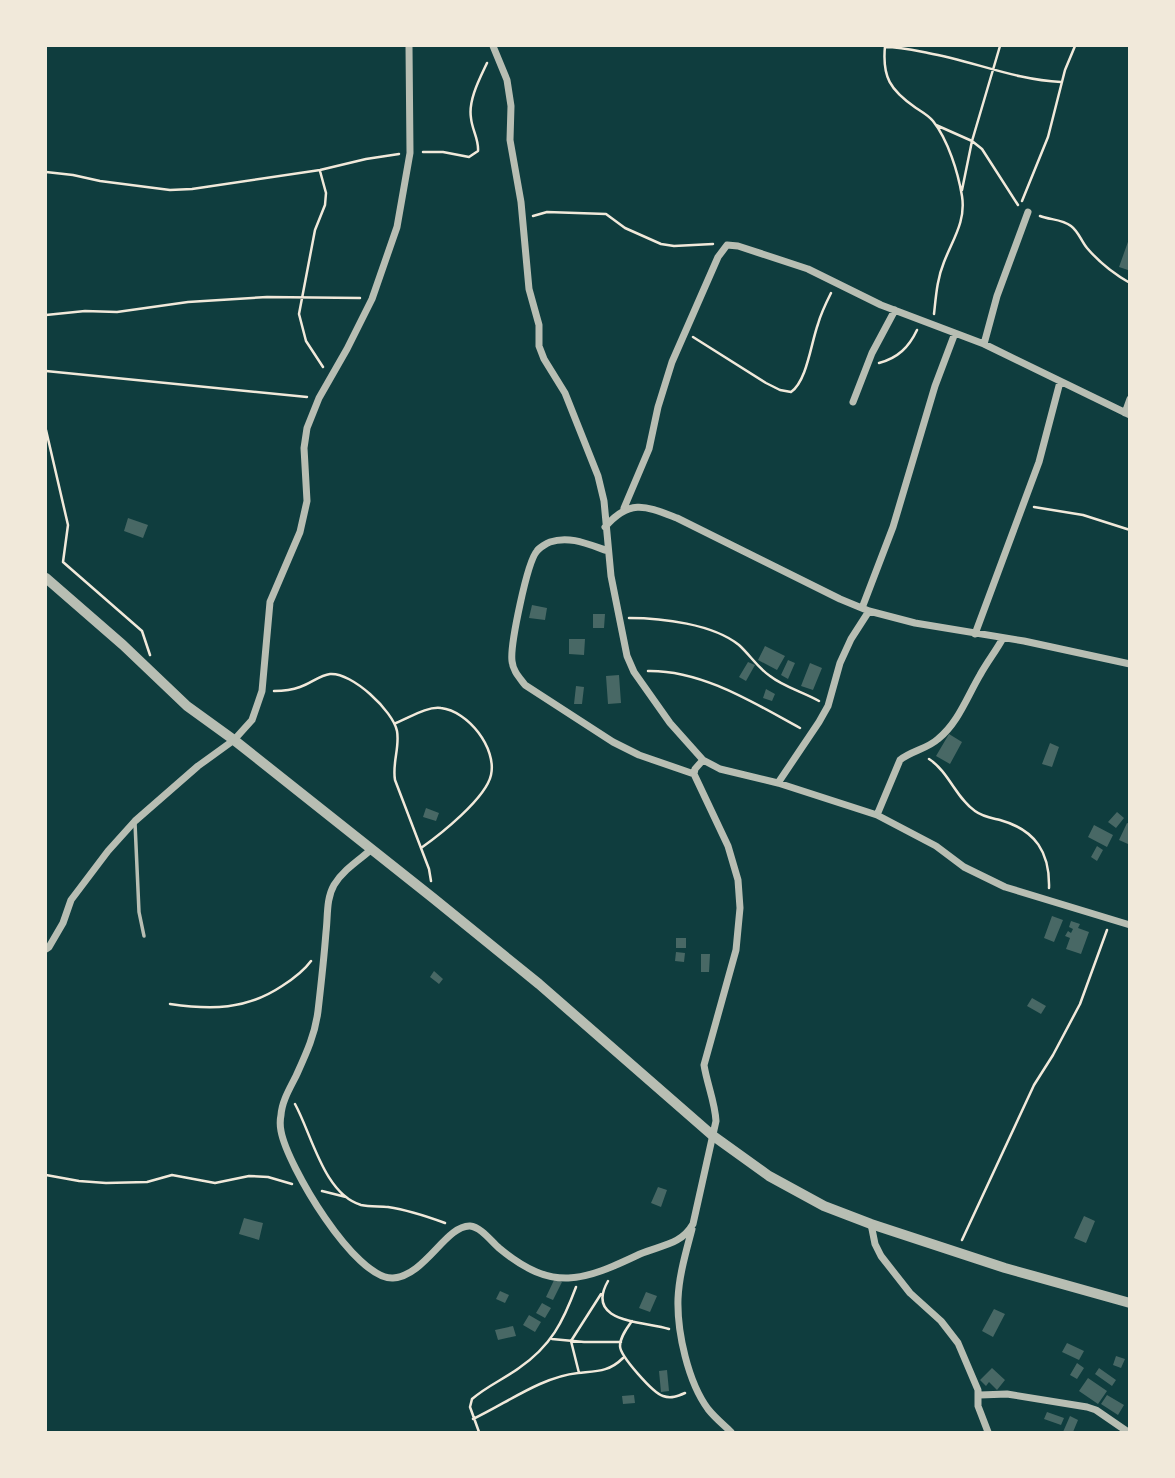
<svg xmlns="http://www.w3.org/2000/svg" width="1175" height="1478" viewBox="0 0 1175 1478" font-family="'Titillium Web',sans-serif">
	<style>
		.building { fill: #486865 }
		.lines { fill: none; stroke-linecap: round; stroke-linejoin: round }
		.path { stroke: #f1e9da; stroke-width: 2.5 }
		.service { stroke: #b8beb3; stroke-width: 3.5 }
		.minor { stroke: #b8beb3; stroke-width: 7 }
		.tertiary { stroke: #b8beb3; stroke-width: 10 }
	</style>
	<rect width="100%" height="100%" fill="#0f3d3e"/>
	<path class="building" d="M1129,239L1130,267L1128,270L1119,267Z
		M128,518L148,525L143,538L124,531Z
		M532,605L547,608L545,620L529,618Z
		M593,614H605L604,628H593Z
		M569,639H585L584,655L569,654Z
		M765,646L785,656L777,670L758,660Z
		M788,660L795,663L788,679L781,675Z
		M748,662L755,665L746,681L739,677Z
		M810,663L822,668L813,690L801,686Z
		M619,675L621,703L608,704L606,676Z
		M576,686L584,687L582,704H574Z
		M766,689L775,694L772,701L763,698Z
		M949,734L962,742L950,764L936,756Z
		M1050,743L1059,747L1052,767L1042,764Z
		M426,808L439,813L436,821L423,817Z
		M1117,812L1124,818L1116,828L1108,822Z
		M1127,823L1130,824L1128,844L1119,840Z
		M1094,825L1113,835L1107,847L1088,837Z
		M1097,846L1103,850L1097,861L1091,857Z
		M1052,916L1063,920L1054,942L1044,938Z
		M1071,921L1080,924L1078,928L1089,932L1081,954L1066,949L1070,938L1065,936L1068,931L1071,933L1073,929L1069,927Z
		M676,938H686V948H676Z
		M676,952L685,953L684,962L675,961Z
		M701,954H710L709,972H701Z
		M434,971L443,979L439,984L430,977Z
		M1032,998L1046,1006L1041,1014L1027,1006Z
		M658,1187L667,1190L661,1207L651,1203Z
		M1084,1216L1095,1221L1086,1243L1074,1238Z
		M244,1218L263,1223L259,1240L239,1234Z
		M555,1278L562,1282L553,1300L546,1297Z
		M500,1291L509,1295L505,1303L496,1299Z
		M646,1292L657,1296L650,1312L639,1308Z
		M542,1303L551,1308L545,1318L536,1313Z
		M994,1309L1005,1314L993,1337L982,1331Z
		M529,1315L541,1322L535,1332L523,1325Z
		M513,1326L516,1336L498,1340L495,1330Z
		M1067,1343L1084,1351L1079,1360L1062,1352Z
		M1116,1356L1125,1359L1121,1368L1113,1365Z
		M1077,1363L1084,1368L1077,1379L1070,1375Z
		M992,1368L1005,1380L997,1390L989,1382L986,1386L980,1380Z
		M1099,1368L1116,1380L1112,1386L1095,1374Z
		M667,1370L669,1391L661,1392L659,1371Z
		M1088,1378L1107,1391L1098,1404L1079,1391Z
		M634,1395L635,1403L623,1404L622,1396Z
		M1107,1395L1124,1405L1118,1415L1101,1404Z
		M1047,1412L1064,1418L1061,1425L1044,1419Z
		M1070,1416L1078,1420L1073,1432H1063Z"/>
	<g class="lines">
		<path class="path" d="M885,46C882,77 890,90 916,108C922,112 928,115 933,121C948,140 958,172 962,196C966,221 953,239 944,262C937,279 936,296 934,314
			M885,47C900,47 913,50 928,53C973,61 1015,80 1061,82
			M936,125L972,141L982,149L1018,205
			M423,152H443L469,157L478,151C479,139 472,130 471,118C468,100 480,78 487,63
			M320,171L326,193L325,205L315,230L299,314L306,341L323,367
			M46,172L73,175L100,181L170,190L192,189L320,170L366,159L399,154
			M962,190L972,141L1000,46
			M1022,201L1048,137L1065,70L1075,46
			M533,216L547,212L606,214L625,228L661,244L674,246L713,244
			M1040,216C1050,220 1062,219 1071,226C1079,232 1081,241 1087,248C1099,262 1114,274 1130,283
			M46,315L85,311L117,312L188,302L267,297L360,298
			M693,337L766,383L780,390L791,392C807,381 811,343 818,324C821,313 826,303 831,293
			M879,363C898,358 909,347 917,330
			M46,371L307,397
			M46,430L68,525L63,562L142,631L150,655
			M1034,507L1083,515L1130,530
			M629,618C662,618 713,624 739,645C750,655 758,668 770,676C784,687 803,692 819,701
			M648,671C702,670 754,703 800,728
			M274,691C283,691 292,690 300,687C310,684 320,675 330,674C352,672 393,711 397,731C400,747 392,763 395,780L429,869L431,881
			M396,723C409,718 427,706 441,708C468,711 497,748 491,775C486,798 441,834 421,848
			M929,759C949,772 956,798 975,811C983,817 992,818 1000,820C1036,830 1050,853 1049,888
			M170,1004C211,1010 246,1010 282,986C293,979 303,972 311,961
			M295,1104C312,1135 324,1194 361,1205C370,1207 380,1206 388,1207C408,1210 426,1216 445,1223
			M46,1175L79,1181L106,1183L147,1182L172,1175L215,1183L249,1176L268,1177L292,1184
			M322,1191L346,1197
			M962,1240L1034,1085L1053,1055L1080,1004L1107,930
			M608,1281C584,1323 643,1321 669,1329
			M632,1321C627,1328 620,1337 620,1346C620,1356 653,1393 663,1396C671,1399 678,1396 685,1393
			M552,1339L584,1342H621
			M579,1373L571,1341L601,1294
			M473,1419C507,1403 541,1377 578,1373C597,1371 609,1372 623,1358
			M479,1432L470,1407L472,1399C487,1386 504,1379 519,1368C551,1346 563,1322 576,1287"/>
		<path class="service" d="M135,823L139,912L144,936"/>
		<path class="minor" d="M493,46L507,80L511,106L510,140L521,202L529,289L539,325V346L544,359L565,393L598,476L604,501L611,576L627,656L634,672L670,723L703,760L720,769L778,783L877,815L936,846L964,867L1005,887L1130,925
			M984,344L997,296L1028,212
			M853,402L872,353L895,310
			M1125,413L1130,399
			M624,508L649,449L658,407L672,362L718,257L727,245L738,246L808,269L881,305L984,344L1130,415
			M605,527C630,498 646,506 677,518L840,599L869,611L915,623L1024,641L1130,664
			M608,551C590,545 570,535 550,542C547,543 539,548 537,551C527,562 510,646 512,661C513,671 519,677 525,685L613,742L639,755L694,774
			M862,608L893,527L935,386L955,333
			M975,634L1039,462L1060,382
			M778,783L819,722L828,706L840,663L851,639L869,611
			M877,815L900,760C911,751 927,749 938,739C958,723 967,697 980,675C987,662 996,651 1003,638
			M372,849C359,860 343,870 334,885C326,899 328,916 326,932C324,958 321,985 318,1011C315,1035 306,1054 296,1076C290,1088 282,1101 281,1115C280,1120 280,1126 281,1131C287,1165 355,1280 393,1278C425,1276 446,1225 470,1226C481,1227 491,1241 499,1248C553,1293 583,1281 640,1254C661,1245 681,1245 693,1224L716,1121C715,1102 707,1084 704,1065L736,950L740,908L738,880L728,846L694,774L695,769L703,760
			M46,949L49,947L63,923L71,900L108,851L135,821L198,766L234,740L252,720L262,691L270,602L300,532L307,501L304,448L307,428L319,398L347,349L372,299L397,227L410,153L409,46
			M871,1224L875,1244L881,1256L910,1293L941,1321L958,1343L978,1390V1406L988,1432
			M692,1229C686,1252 679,1275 678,1299C677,1332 688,1382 708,1409C715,1418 724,1425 731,1432
			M980,1395L1007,1394L1087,1407L1096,1410L1128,1432"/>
		<path class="tertiary" d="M46,578L123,645L187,706L234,740L433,898L539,984L712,1135L769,1176L824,1206L871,1224L1005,1268L1130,1303"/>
	</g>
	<rect width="1175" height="1478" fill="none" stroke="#f1e9da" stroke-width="94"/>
</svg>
